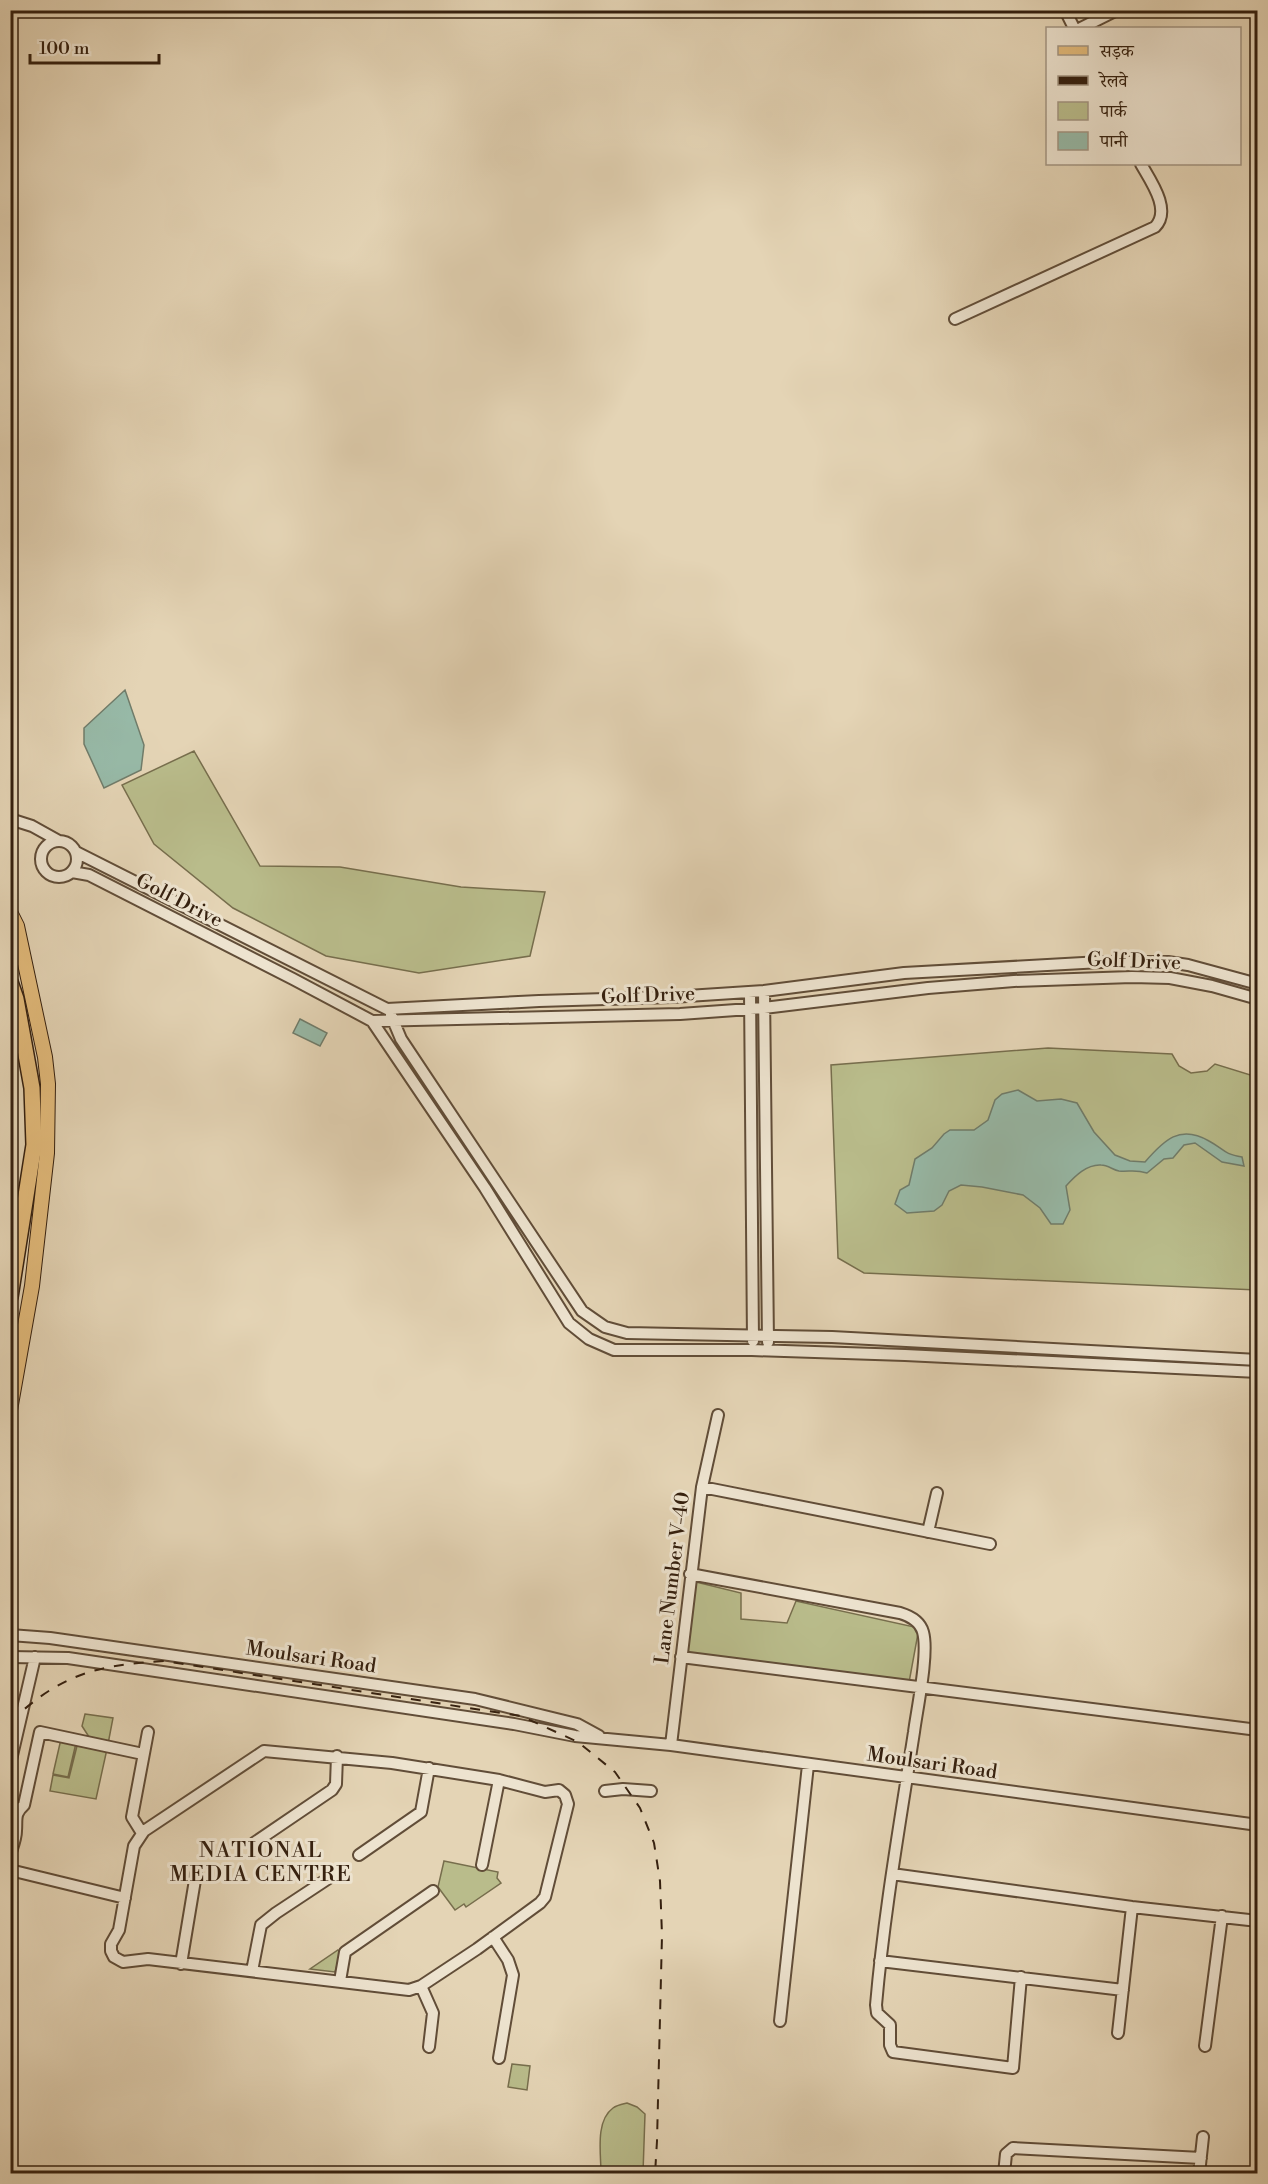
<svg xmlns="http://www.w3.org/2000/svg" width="1268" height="2184" viewBox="0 0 1268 2184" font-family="'Libre Bodoni','Noto Serif Devanagari',serif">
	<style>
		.green { fill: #b9bc8b; stroke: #776e4d; stroke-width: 1.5 }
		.water { fill: #97b9a7; stroke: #707c6a; stroke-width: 1.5 }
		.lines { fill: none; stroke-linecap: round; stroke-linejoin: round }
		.minor-casing { stroke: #614d38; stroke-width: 14 }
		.major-casing { stroke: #35200f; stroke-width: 16 }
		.highway-casing { stroke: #35200f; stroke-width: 18 }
		.minor { stroke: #ede3cf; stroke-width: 10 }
		.major { stroke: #e2ba7a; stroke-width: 14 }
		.highway { stroke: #e2ba7a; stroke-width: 15 }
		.rail { stroke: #35200f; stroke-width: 2; stroke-dasharray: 10 10; stroke-linecap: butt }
		.labels { text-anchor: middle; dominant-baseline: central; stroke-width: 6; stroke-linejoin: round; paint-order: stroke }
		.street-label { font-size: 20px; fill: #35200f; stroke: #ede3cf }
		.neighbourhood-label { font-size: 21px; letter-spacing: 1.5px; fill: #35200f; stroke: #ede3cf }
	</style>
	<rect width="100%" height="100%" fill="#e4d4b5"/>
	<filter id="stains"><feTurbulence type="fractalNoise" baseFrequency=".00333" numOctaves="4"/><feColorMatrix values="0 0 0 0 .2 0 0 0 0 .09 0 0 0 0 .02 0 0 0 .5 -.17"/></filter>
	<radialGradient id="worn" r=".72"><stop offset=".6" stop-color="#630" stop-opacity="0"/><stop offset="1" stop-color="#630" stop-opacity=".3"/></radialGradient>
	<path class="green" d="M194,751L260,866L340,867L461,887L545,892L530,956L419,973L326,956L233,908L154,844L122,785Z
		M1048,1048L1172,1054L1179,1066L1191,1073L1207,1071L1215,1064L1257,1077V1290L864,1273L838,1258L831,1065Z
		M696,1582L741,1593V1619L787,1623L796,1601L919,1628L908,1688L685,1653Z
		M85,1714L113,1718L108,1744L91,1740L82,1726Z
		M61,1739L76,1743L68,1777L53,1774Z
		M78,1742L107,1749L96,1799L50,1791L53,1775L69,1778Z
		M444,1861L498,1872L497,1878L501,1883L466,1907L464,1904L455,1910L438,1887Z
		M338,1950L341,1952L335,1972L310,1969Z
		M512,2064L530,2066L527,2090L508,2087Z
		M627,2103L637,2107L645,2114L643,2173H601C601,2154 595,2121 613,2108C617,2105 623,2104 627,2103Z"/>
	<path class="water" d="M125,690L144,745L141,770L104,788L84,744V728Z
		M300,1019L327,1033L320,1046L293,1033Z
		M1018,1090L1037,1101L1061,1099L1077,1103L1094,1132L1115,1155L1130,1161L1145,1162C1164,1140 1180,1124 1209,1141C1224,1149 1223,1154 1242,1157L1244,1166L1222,1162L1195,1143L1184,1145L1173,1158L1164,1159L1147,1173C1134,1169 1130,1172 1119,1171C1113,1170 1108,1165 1101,1165C1087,1164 1075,1176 1066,1186L1070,1210L1063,1224H1051L1040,1208L1023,1195L982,1187L961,1185L949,1191L942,1205L934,1211L907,1213L895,1204L900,1190L909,1185L915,1159L932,1148L944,1134L950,1130H974L988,1120L995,1100L1002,1094Z"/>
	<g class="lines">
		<g class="minor-casing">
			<path id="minor" d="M1065,10L1074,28
				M1081,28L1117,10
				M955,319L1155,227C1172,210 1150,180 1141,164
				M10,819L32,826L59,841
				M41 859a18 18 0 1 1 36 0a18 18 0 1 1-36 0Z
				M76,852L387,1009L539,1001L672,997L764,991L904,973L1101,962H1168L1188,965L1258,984
				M72,872L89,875L293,979L372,1021L680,1014L764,1008L928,988L1014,981L1132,977L1170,978L1212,986L1258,999
				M764,991L768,1342
				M750,992L753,1341
				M391,1015L401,1039L582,1311L605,1327L627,1333L832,1337L1258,1360
				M372,1021L485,1188L569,1323L589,1339L614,1350H752L905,1355L1258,1372
				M702,1487L990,1544
				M928,1532L937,1493
				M690,1574L900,1613C910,1616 920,1621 923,1632C929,1653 917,1709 914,1732C900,1823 884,1913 876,2005L877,2013L890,2025V2045L893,2052L1013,2068L1021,1977
				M10,1635L50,1638L475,1699L577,1724L599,1736
				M10,1657L68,1658L514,1724L575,1736L671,1745L1258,1825
				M681,1657L1258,1730
				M671,1745L702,1487L718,1415
				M264,1751L392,1763L499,1780L545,1792L559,1790L565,1795L568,1804L545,1897L540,1903L477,1949L421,1986L409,1990L148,1959L123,1962L114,1957L111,1951V1944L119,1930L134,1846L144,1831Z
				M10,1764L35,1657
				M605,1791L623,1789L651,1791
				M142,1833L132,1817L148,1732
				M254,1843L332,1790L336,1784L337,1756
				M10,1855C12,1848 16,1839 16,1831C17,1819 14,1814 24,1805L40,1732L143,1754
				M359,1855L421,1812L429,1768
				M482,1865L499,1780
				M10,1870L125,1898
				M892,1874L1132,1907L1258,1921
				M493,1937L508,1960L513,1975L499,2058
				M880,1961L1123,1990
				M181,1964L196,1874
				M252,1971L261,1925L276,1913L335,1874
				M340,1981L345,1952L433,1891
				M421,1986L433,2013L429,2047
				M780,2021L808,1765
				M1118,2033L1132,1907
				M1205,2046L1222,1916
				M1004,2174L1006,2154L1013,2148L1201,2158
				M1199,2174L1203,2137"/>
		</g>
		<g class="major-casing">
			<path id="major" d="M10,912L17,926L45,1057L48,1084L47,1153L32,1286L10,1410"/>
		</g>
		<g class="highway-casing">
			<path id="highway" d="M10,982L16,999L32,1088L34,1145L10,1297"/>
		</g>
		<use href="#minor" class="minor"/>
		<use href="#major" class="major"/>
		<use href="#highway" class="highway"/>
		<path class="rail" d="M10,1722C61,1674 96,1665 164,1661L521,1716L578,1742L615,1772L640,1808L654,1843L660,1881L662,1935L657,2141L655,2174"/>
	</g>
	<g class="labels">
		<g class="street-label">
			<text transform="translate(179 901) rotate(27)">Golf Drive</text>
			<text transform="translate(1134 962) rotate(2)">Golf Drive</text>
			<text transform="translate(648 996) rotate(-2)">Golf Drive</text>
			<text transform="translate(673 1578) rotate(-83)">Lane Number V-40</text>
			<text transform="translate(311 1658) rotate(8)">Moulsari Road</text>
			<text transform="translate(932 1764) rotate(8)">Moulsari Road</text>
		</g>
		<g class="neighbourhood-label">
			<text x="261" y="1851">NATIONAL<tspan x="261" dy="24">MEDIA CENTRE</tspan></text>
		</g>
	</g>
	<rect width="1268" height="2184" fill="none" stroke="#e4d4b5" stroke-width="36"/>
	<rect x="12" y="12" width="1244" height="2160" fill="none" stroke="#35200f" stroke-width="3"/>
	<rect x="18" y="18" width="1232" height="2148" fill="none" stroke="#35200f" stroke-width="1.5"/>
	<rect x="1046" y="27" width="195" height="138" fill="#ede3cf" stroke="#a39582" stroke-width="1.5"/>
	<rect x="1058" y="46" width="30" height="9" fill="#e2ba7a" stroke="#a39582" stroke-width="1.5"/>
	<text x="1100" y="57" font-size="18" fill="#35200f">सड़क</text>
	<rect x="1058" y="76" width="30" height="9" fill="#35200f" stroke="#a39582" stroke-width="1.5"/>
	<text x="1100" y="87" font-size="18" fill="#35200f">रेलवे</text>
	<rect x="1058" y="102" width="30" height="18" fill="#b9bc8b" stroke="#a39582" stroke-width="1.5"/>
	<text x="1100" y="117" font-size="18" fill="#35200f">पार्क</text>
	<rect x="1058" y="132" width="30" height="18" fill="#97b9a7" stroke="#a39582" stroke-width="1.5"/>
	<text x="1100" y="147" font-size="18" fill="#35200f">पानी</text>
	<path d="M30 54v9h129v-9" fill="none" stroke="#35200f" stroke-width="3"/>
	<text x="39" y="54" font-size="18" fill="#35200f" stroke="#ede3cf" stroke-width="4.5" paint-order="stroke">100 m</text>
	<rect width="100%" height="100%" filter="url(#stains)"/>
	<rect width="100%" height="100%" fill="url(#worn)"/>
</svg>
